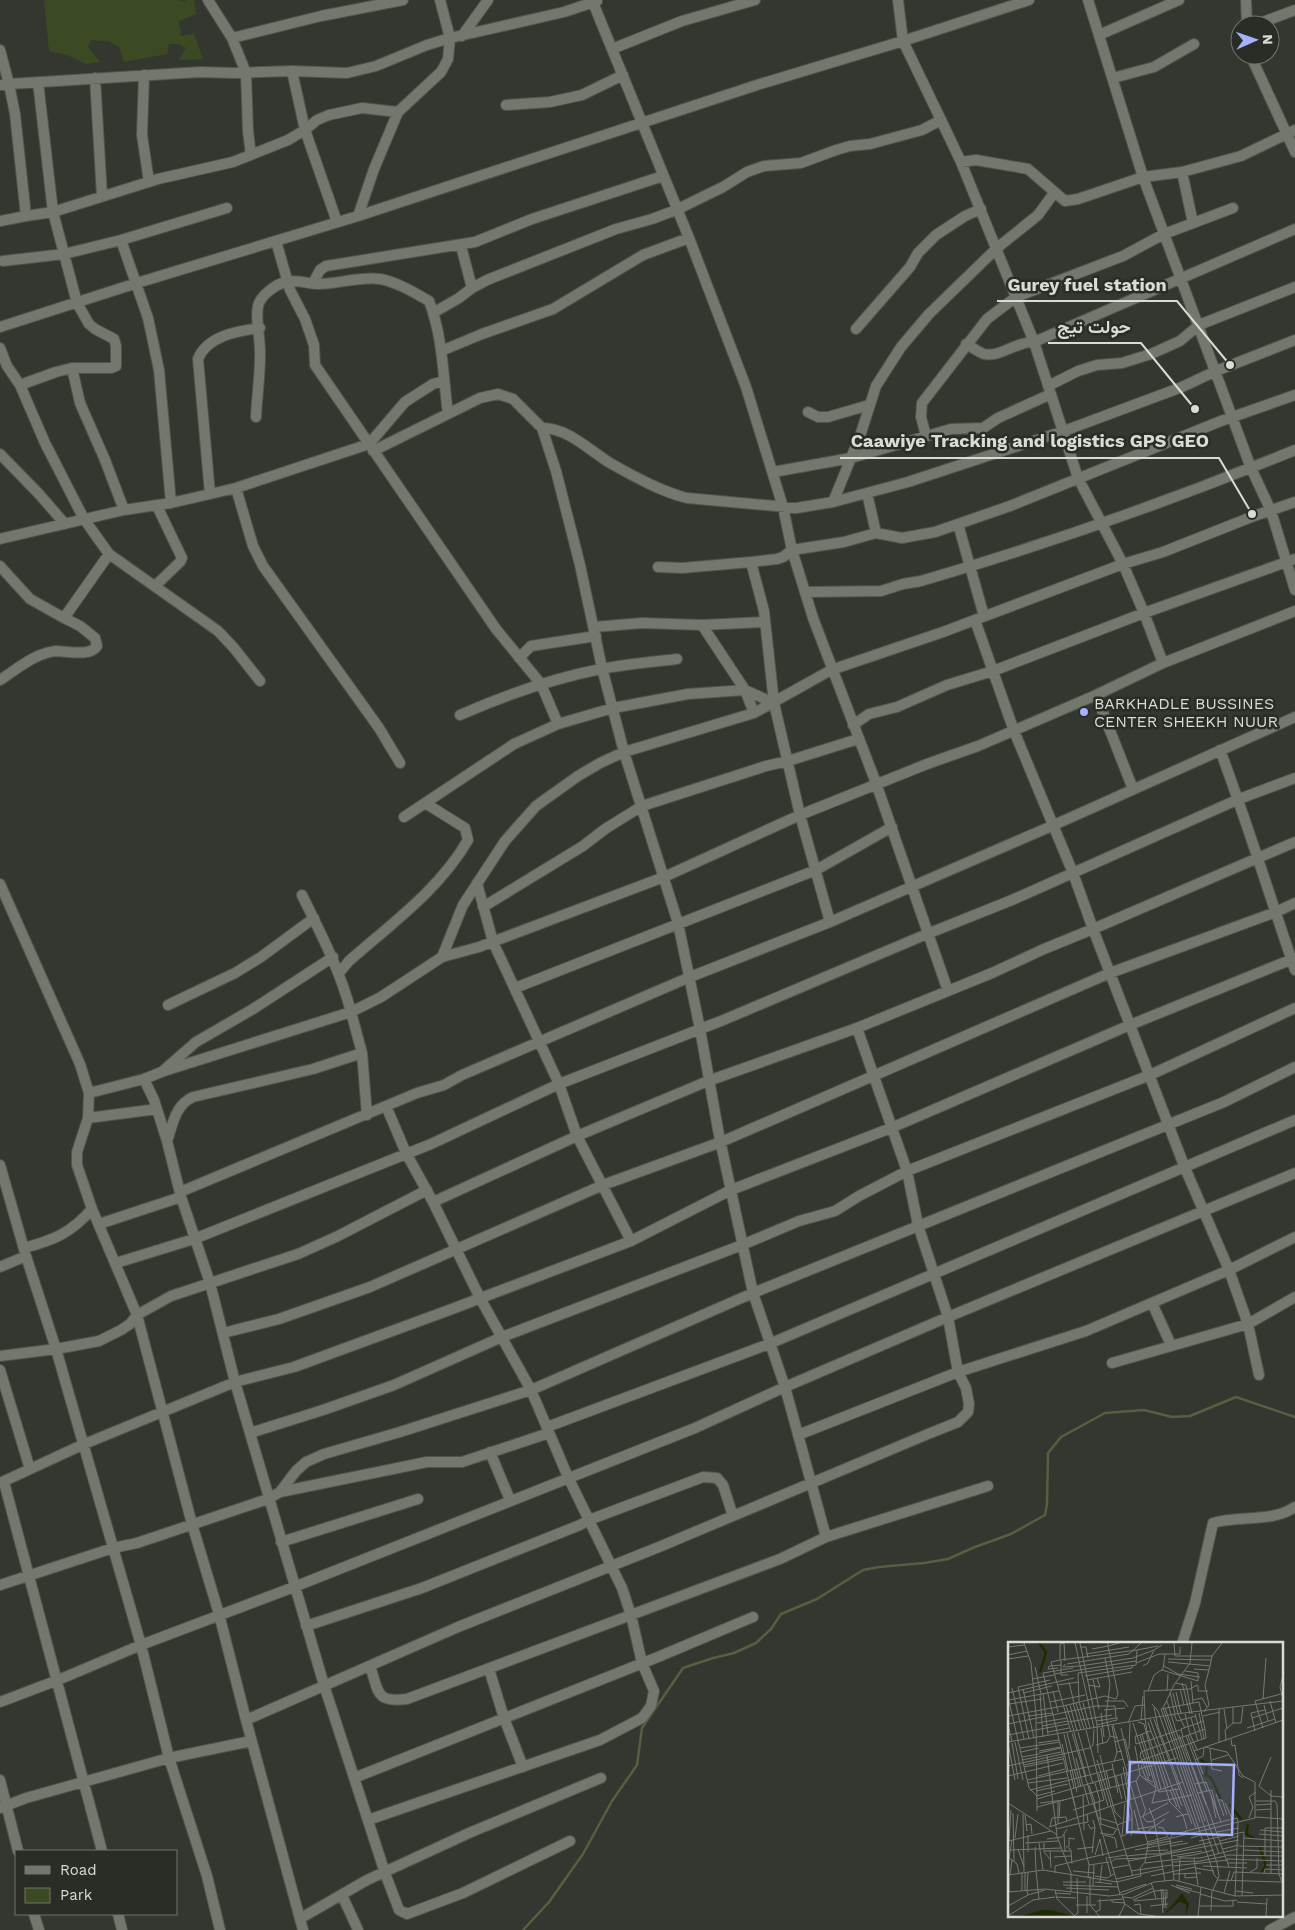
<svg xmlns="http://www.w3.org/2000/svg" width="1295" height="1930" viewBox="0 0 1295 1930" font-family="'Work Sans',Vazirmatn,sans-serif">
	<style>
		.green { fill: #3c4a24 }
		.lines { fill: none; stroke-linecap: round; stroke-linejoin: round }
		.stream { stroke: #556040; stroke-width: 2.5 }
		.minor-casing { stroke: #50544c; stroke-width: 12 }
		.minor { stroke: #73786e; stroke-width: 10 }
		.poi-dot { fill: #a5b1fc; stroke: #2a2d25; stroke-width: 2 }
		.labels { text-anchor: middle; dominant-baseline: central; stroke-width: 5; stroke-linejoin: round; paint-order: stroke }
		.poi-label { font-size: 16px; fill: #d9dbd6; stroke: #2a2d25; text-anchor: start }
		.inset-river { fill: none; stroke: #1d2c00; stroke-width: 2.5 }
		.inset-road { fill: none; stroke: #767972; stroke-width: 1 }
		.view { fill: #a5b1fc; fill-opacity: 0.15; stroke: #a5b1fc; stroke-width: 2.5 }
		.inset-edge { fill: none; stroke: #d9dbd6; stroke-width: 2.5 }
		.leader { fill: none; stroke: #d9dbd6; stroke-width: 2 }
		.callout-dot { fill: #d9dbd6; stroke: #2a2d25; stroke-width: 2 }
		.callout-label { font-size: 18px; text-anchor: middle; font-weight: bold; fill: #d9dbd6; stroke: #2a2d25; stroke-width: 5; stroke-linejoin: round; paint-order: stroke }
	</style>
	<rect width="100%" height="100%" fill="#34372f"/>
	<path class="green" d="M44,0H179L184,2L186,0H194L196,14L179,21L181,36L194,34L203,59L179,60L186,48L179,44H169L167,54L124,62L119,47L108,41L91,40L88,47L100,62L86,64L67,55L49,51Z"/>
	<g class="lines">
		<path class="stream" d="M523,1930L549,1902L583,1854L612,1801L637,1765L642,1728L683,1668L713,1658L734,1653L756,1643L771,1629L781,1614L817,1599L863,1570L879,1567L924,1563L948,1559L975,1547L1011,1534L1045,1515L1047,1504L1048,1453L1061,1437L1105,1413L1144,1410L1172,1417L1190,1416L1236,1397L1295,1417"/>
		<g class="minor-casing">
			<path id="minor" d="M208,0L232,38L246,73L248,131L251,155
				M592,0L689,238L746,387L783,507L792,550L813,618L876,783L948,991
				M898,0L903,41L941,120
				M1088,0L1143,177L1251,468L1271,511L1295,590
				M1246,0L1247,25
				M1255,25L1295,10
				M1099,35L1179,0
				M462,36L488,0
				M232,38L321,16L403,0
				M612,49L682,21L755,0
				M0,50L9,84L200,72L234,73L292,71L347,73L376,66L427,45L450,38L564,12L597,1
				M1253,55L1254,63L1295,152
				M292,71L305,130L337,222
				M144,75L142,135L149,182
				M95,78L102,196
				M1113,78L1154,67L1194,44
				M0,85L9,84L15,114L26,216L53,212L158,179L233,162L288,140L305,130L317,120L329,115L362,108L398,112
				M506,105L550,102L582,95L623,75
				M961,162L1034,342L1078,478L1123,564L1144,613L1163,663
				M1182,172L1193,223
				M358,216L374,169L398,112L441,72L448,59L450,38L440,0
				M0,221L26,216
				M121,240L227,208
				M276,241L290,290L305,319L314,345L315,365L496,629L541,684L558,724
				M461,246L472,288
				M3,261L64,254L121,240L148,318L159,370L171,503
				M313,283L320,270L326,266L475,242L532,219L663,176
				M433,313L459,298L472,288L487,280L616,229L652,219L676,210L723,187L747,172L764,166L801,163L836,150L850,146L870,144L922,130L941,120L961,162L976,160L1028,169L1065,201L1078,199L1143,177L1182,172L1241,156L1295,130
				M0,327L137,283L358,216L757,85L903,41L1029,0
				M856,329L910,267L918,253L936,235L965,216L981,209
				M966,344C972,347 978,352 984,354C999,358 1017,341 1034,342L1295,229
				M0,348L7,366L20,385L56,372L72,368H111L116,366V346L114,339L95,329L89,324L77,303L53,212L38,82
				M441,351L482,334L553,309L643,255L689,238
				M72,368L80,403L105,460L124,510
				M20,385L45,443L84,519L109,554L218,631L234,648L260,681
				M1048,386L1078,371L1097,365L1122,363L1151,354L1180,341L1199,325L1295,287
				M808,412L818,417H828L869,405
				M256,417C257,396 260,376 260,356C261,340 254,315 259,303C263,294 276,284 286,282C298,279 307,284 319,284C339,284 360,276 380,279C397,282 415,293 429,301C443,337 443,376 448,414
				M926,436L921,417L922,403L987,319L1016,297L1123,256L1164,234L1233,208
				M373,451L480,398L498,394L513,399L542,428
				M0,454L39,494L65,524
				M773,472L851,458L951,429L983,428L998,418L1051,394
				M236,488L253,546L263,566L379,728L400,763
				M867,493L876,533
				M210,494L198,359C207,336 237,331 260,328
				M833,502L860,436L876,386L901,347L929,314L997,248L1038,215L1054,193
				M958,524L984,616
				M0,539L124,510L171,503L236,488L369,444L405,402L433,384L444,381
				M0,566L30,599L64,618
				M658,567L682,568L751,562
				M155,586L180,562L182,558L157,506
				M806,592L881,591L903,584L921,581C1048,544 1173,500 1295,450
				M975,620L1014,731L1073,873L1093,929L1185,1168L1229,1270L1248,1324L1259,1375
				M702,625L765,622
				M594,627L642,623L702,625L745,690L754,713
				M519,658L531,646L596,636
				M0,680C17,669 35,653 56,651C67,651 90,657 97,646L95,638L80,626L64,618L109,554
				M1096,695L1133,789
				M460,715C503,696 555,678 601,669C626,664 652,662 677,659
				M853,725L869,714L897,707L947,685L993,671L1144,613L1295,559
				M1220,750C1247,822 1270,897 1295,970
				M404,817L514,744L558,724L613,708L688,694L745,690L774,703
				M477,883L493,942L559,1084L577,1136L631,1241
				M0,884L80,1064L89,1093L88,1118L77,1152V1165L92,1209L137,1315L192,1524L219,1614L246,1720L458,1627L659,1547L928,1434L958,1422L968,1412L969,1404L966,1388L958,1372L948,1317L918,1225L907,1171L857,1028
				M483,907L583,846L605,829L642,806L766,766L788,761L858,739
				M830,922L800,815L774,703L764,611L751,562L777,559L783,557L792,550L844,542L876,533L902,538L935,532L1010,506L1221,421L1295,395
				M442,957L479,947L664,877L800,815L927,764L978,746L1096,695L1163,663L1295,611
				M339,973L349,961C391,924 439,890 468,840L465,828L425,803
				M515,988L816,870L892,827
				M168,1005L235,973L261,957L314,918
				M164,1070L196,1042L253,1009L333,957
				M144,1079L154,1100L167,1141L181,1197L210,1283L235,1382L324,1685L385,1873L399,1910L407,1914L463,1893L570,1841
				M89,1093L144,1079L164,1071L351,1012C340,970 321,934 302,895
				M367,1115L362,1053L351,1012L381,997L442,957L463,905L505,841L536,806L578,776L600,763L624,752L754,713L831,670L943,632L1123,564L1163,552L1254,516L1295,502
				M88,1118L157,1109
				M167,1141C173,1124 175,1105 193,1097L313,1069L362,1053
				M0,1165L26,1256L56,1349L141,1645L169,1758L207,1876L220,1930
				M180,1192L417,1093L444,1085L462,1075L690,977L830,922L1054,825L1295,717
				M433,1202L577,1136L708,1081L857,1028L992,973L1044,949L1093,929L1295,842
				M99,1224L181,1197
				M24,1248C54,1240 71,1233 92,1209
				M116,1263L194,1239L431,1144L559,1084L721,1021L927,934L1012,900L1239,799L1295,778
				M0,1267L26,1256
				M1152,1303L1171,1345
				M223,1333L279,1319L370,1287L603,1185L721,1142L1110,973L1276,912L1295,903
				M0,1356L56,1349L99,1341L121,1330L130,1324L137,1315L171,1296L298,1254L336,1237L427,1190
				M1112,1363L1248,1324L1295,1297
				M0,1370L30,1469
				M547,1427L769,1344L1295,1120
				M250,1433L323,1410L394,1385L502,1337L742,1245L799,1221L835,1211L859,1196L907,1171L1150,1075L1295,1008
				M798,1435L958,1372L1086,1331L1229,1270L1295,1237
				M490,1452L510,1500
				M4,1482L102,1851
				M0,1483L82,1445L235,1382L294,1367L452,1309L631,1241L731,1190L891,1128L1130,1025L1295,958
				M280,1492L427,1462H462L549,1433
				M826,1537L988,1486
				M281,1542L418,1499
				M0,1585L113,1548L137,1543L268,1499L280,1492L296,1471L306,1462L324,1454L400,1432L531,1390L753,1293L1224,1102L1295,1067
				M306,1626L422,1588L580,1525L589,1520L703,1477L717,1478L723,1485L733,1516
				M1182,1644L1195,1603L1213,1523C1240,1515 1271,1523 1295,1507
				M370,1666C379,1692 375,1703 407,1699L780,1559L826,1537L785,1387L753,1293L719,1135L700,1029L678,923L624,752L602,668L580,565L556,471L542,428C568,428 589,450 610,463C633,476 662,492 687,498L797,508L833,502L908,482L1064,431L1182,387L1216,371L1295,340
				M489,1669L504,1718L523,1767
				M0,1702L58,1680L141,1645L294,1587L695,1428L785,1387L948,1317L1295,1173
				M246,1720L303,1930
				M354,1778L658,1657L753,1617
				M0,1780L18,1851
				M0,1808L26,1798L169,1758L251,1741
				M368,1820L600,1740L642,1718L651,1706L654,1691L642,1663L631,1615L622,1588L568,1477L531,1390L480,1298L433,1202L406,1153L386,1106
				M342,1895L358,1930
				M34,1914L39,1930
				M118,1914L122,1930
				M301,1918L367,1880L469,1833L601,1778
				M1270,1930L1295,1917"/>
		</g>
		<use href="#minor" class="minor"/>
	</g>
	<circle class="poi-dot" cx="1084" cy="712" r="5"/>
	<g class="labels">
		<g class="poi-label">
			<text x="1094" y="703">BARKHADLE BUSSINES<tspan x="1094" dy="18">CENTER SHEEKH NUUR</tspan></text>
		</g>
	</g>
	<g transform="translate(1008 1642)">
		<rect width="275" height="275" fill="#34372f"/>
		<path d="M174,251L181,262L178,274V262L171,260L155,274ZM34,268H43L65,274H14Z" fill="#1d2c00"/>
		<path class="inset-river" d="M31,1L38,10L32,30M192,118L199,122L198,133L203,136L213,157M221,162L233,177M240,182L238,192L246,196M252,205L258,224L253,231"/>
		<path class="inset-road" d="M16,1L23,21L28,73L29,169M56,1L52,2V18L43,20L63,90M56,1L57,19M67,1L86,86M72,1L89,83L90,111M166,1L167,14H204M184,1L182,21L166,43L155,66L209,221L211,234L205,248M0,5L16,3M73,5H78L80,16M84,7L100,4V1M78,12L121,5M0,13L19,9M97,16L102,42L98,74L102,94L110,96M0,17L20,14M160,17L203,18M160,20L202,24L204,14L214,1M128,21L151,12H172V5M57,22L55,25L72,24L125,16L146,8M59,22L121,12L133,1M53,23V33H60M135,24L140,21L146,8L154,3M156,24L170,32L192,35M27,25L33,52M50,26L40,27L41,24L53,23V18L129,8M65,26L35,31L81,223L80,236M186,27L201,28M154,28L190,39V31L177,29M46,32L128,19M275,33L272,45L275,57M77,34L124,26L125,23M24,37L46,33M85,37L91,67M79,38L124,30M183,39L185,61M61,40L66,61M167,41L178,43L184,72M174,41L182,72M49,43L71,40M80,43L92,45L89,36M190,43V49H200M4,46L16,97M15,47L26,96M172,47L176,63M45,49L50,70M140,49L146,33L155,27L157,12M159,49L160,32M162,50L167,72M168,50L173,72M0,51L66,36M15,51L44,44M35,51L40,93M165,51L170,72M32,52L35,95M0,55L21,146L28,153M255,57L258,16M0,58L51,49M185,58L194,56L199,65M97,59H116L120,65M159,59L168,89L173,88M262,59L268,81M42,60L77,53M65,61L73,88M68,61L76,87M75,61L82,86M1,62L34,57M144,62L150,69L185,169M58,63L66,89M62,63L69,89M256,63L260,79M55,64L97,54L108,57L110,52L100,4L111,1M146,65L150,85L188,186M157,66L197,179M216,67L219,87M96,68L117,66M196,70L201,63L197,43L202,24M93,71L96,95M191,71L196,96M166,72L169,79L188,74M170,72L177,86M177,72L182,92M187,72L194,97M0,74L55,64M20,74L45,71M195,74L212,70M183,76L190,99M244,76L275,66M142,77L157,119M146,77L184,182M133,78L135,54M60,80L104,73M130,80L136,82L153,147M140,80L143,89L139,90L137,91L129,94H127L128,102L142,98L139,90L137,76L136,49L182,47L189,43M29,81L59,76M120,81L127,64L136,63M125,81L142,134M225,81H233L235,65M0,82L88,64H107L108,76L88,79M0,82L4,99M89,83L109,78V75M34,84L60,79M104,84L109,110M93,86L95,102M113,86L123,130M239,86L267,77M255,86L247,59L273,52M79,87L71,60L70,31L128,23L129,8L150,4M143,89L172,167M247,89L243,71L257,68M40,90L61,86M66,90L78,135M70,90L85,142M59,91L73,145M64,91L109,240L133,234L132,226L137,220L140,202L105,83M56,92L69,150M134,92L151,150L171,147M182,92L189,108M0,93L60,82M132,93L148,146L144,161L184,153M171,93L181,119M180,93L195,132M178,94L199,149M174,95L221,225M175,95L173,87L196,79M21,97L10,45L42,38M223,97L224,104L227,103L231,133L235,136M218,99L217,88L225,81V65M0,100L167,72L275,59M7,100L15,138M106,100L117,97L123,122M0,101L7,138M4,101L10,137M30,101L51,98M211,101V67M54,102L60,129M88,103L99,100L102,94M127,104L132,132L128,139L137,167M12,106L52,100M121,107L122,81M202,107L204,127L214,129M31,109L53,105M186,109L275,78M13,110L31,106M31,111L53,106M149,112L160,145M39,113L49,193M92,113L98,138M14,115L31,112M263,115L251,144L263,154L275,155M68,116L75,144M14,118L53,110M89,118L125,234M187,118L195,114L196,106M204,118L220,113M106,120L109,110L114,109M182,120L198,163M104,121L110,151M16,123L54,115M119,123L125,122L134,118L183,101L198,96L197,87L133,110L132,114L134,118L140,134V138M133,123L138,137L145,140M0,124L82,106L85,103L86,87M16,125L55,117M66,127L71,145M62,128L66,146M98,128L102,145M118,131L123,157M91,132L100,164M113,133L118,158M132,133L148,146M0,134L55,121M30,134L57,127M108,134L114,157M19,138L116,117M98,138L107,170L113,176M20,141L59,136M87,141L92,159M81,143L87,161M76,144L81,162M167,146L174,164M22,148L105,127M63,148L67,164M162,148L169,165M263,148V232M28,149L60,142M190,151L204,148L210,173M208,152L216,174M75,153L76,188M203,153L208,176M28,154L47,149M29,157L169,116M211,158H214L219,173M91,159L93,183M119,159L122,177M248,159H267L269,162L271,232L275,243M50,160V182M0,161L48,192L63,231V250M32,161L56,158M86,161L91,179M217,161L224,177M248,163L263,162M29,165L128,139M141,166L146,178L157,239M138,167L135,175L139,180L146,179M65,168L96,158L78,88M248,168L263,167M185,169L206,233L210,237M5,171L6,219M15,172L16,230M180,172L175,173L162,160L142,98L168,89L211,212M17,173L19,189M133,175L160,161M168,175L175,173L179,187M247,175L275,177M51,176L52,160M91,176L108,181M241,176L245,165L241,155L248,150M146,178L161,170M192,180L153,67L191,60L197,87M213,180L229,176L230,180M69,182L80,180L79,172M80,182L83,187L87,185L85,178M93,182L111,188M18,183L23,182L24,192M109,183L125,177M42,184L44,176L58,175L59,179M41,185L175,140M150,185L155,186L161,197M48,187L69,182M129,187L147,184M252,188L275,190M140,189L157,177M209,190L231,186M92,191L105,193L108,188M56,192L57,210M251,192L275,194M96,193L107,196L109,206M115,194L124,189V171L115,125M123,194L124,189H131L126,168M114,195L117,161M7,196L10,172M183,196L199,191M236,196L275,199M39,197L54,195L59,187M1,198L3,168M0,199L43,189M191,199L236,190L234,254M212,199L231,194M139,200L159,195M17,201L50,199M31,201L35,228M36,201V210L42,217M140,203L163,199M58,204L63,208L64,222M163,204L180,201M231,204L275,205M27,205L28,228M61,205V196L67,197M10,207L16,225M69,207L86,205M215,207L231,203M3,208L53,206M42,208L43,226M127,208L175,199M236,208L275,210M37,209H63M139,209L160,208M20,210V193M84,211L87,185M164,211L231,198M138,212H152L204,200M87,213L92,197L95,214M185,213L206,208M218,213L275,214M119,214L138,212M163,214L194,209M257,214V186H275M0,215L9,222L11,231M46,215L63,214M98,215L103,234M169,215L185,213M1,216L4,198M100,216L118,213M172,216H192L230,207M186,216L190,243M219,217L275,219M120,219L164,211M164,220L186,219M187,220L218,214M102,221L107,217L137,216M137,221L171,217M220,221H239M81,223L101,220M258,223H275M165,224L220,218M195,224L239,226M104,226L121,223M187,226L206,229M28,229L31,257M65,229L87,231M123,229L164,223M242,230L249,226V216M47,231V224L247,176V140L235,134L219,110L197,105M177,231V236L189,235M256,231L257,227L275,228M166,232L193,231M0,233L35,228L109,240L112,253M2,233L4,218M82,234V263L91,274M87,234L99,236L106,232M143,234L187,225M108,237L155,227M166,238L162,197L164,193L213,180L198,140L187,142M209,238L273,240M171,239L172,215M223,239L226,230L275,232M55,240H78M87,240L104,242M92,240L94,223M55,243L110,245M163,243L182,251M168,243L184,247M85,244L86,223M168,245L192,251M58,246L101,248M153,247L155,271M155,247L156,266M17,248V230M19,248L20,230M47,248L49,257L67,274M14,249V230M228,249L245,251M0,250L37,247L101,254L117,252L146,240L166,238L227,254L275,253M1,250V233M157,250L158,266M47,251L63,252M111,251L138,242M216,251L222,229M192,252L217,259L229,258M20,253L37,248M227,254L230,180M48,255L68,256M115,255L124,256L145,246M104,258V260L117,261M125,258L146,249L148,257M89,259L115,257M126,259L159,256V248L146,249L143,241M229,260L259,262M117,262L131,272L147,274M68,263H88M126,263L132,262L133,272M0,264L20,253L19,249M142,264L160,262M191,264H225V258M203,269L204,248M87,270L92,268V257M79,271V254M67,273L70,271L69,236M0,274L25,258L47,255M111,274L117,262L114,253M190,274L193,245M258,274L259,256"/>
		<path class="view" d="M122,120L226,123L224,193L119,190Z"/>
		<rect width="275" height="275" class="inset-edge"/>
	</g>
	<path class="leader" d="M1230 365L1177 301H997M1195 409L1141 343H1048M1252 514L1219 458H840"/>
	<g class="callout-dot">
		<circle cx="1230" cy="365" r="5"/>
		<circle cx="1195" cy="409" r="5"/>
		<circle cx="1252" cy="514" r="5"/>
	</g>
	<g class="callout-label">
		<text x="1087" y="291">Gurey fuel station</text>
		<text x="1094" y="333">حولت تيج</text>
		<text x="1030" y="447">Caawiye Tracking and logistics GPS GEO</text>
	</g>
	<rect x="15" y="1850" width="162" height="65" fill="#2a2d25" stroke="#70736c"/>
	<rect x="25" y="1866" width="25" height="8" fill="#73786e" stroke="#70736c"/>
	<text x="60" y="1875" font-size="15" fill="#d9dbd6">Road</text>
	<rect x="25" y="1888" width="25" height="15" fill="#3c4a24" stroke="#70736c"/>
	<text x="60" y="1900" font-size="15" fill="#d9dbd6">Park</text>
	<g transform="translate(1255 40) rotate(88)"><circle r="24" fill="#2a2d25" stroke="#70736c"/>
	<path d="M0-4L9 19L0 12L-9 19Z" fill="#a5b1fc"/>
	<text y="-8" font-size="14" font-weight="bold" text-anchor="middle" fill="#d9dbd6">N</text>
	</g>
</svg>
